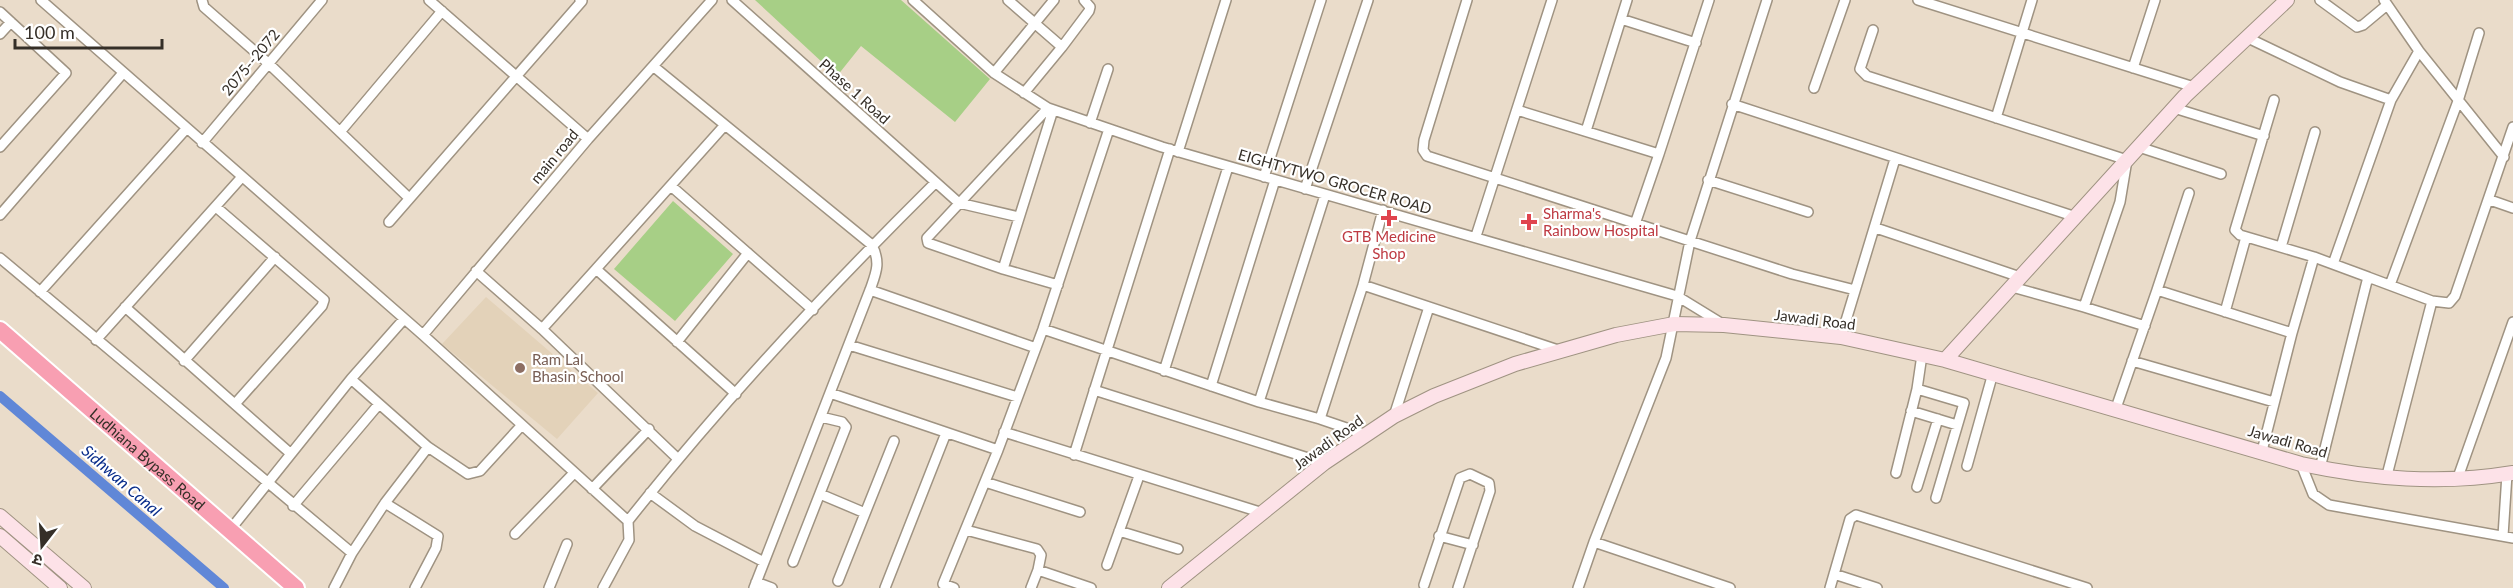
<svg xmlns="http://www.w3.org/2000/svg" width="2513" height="588" viewBox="0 0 2513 588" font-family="Lato,'Noto Sans Devanagari',sans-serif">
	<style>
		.built { fill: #e3d2b9 }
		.green { fill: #a7cf86 }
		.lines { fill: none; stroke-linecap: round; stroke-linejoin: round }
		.canal { stroke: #6087d7; stroke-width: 10 }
		.street-casing { stroke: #9f9382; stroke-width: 12 }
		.secondary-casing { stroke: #9f9382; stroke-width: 16 }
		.highway-casing { stroke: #fff; stroke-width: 20 }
		.street { stroke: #fff; stroke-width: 9 }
		.secondary { stroke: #fde2e8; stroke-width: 14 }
		.highway { stroke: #f89fb2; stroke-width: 16 }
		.health-dot { fill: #e0444e; stroke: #fff; stroke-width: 2 }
		.education-dot { fill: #8d6e63; stroke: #fff; stroke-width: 2 }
		.labels { text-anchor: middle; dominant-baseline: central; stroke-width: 4.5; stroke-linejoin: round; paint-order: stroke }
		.street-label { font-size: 15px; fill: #352f28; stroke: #fff }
		.health-label { font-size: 15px; fill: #be3a42; stroke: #fff; text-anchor: start }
		.education-label { font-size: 15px; fill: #785e54; stroke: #fff; text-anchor: start }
		.water-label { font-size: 16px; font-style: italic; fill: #092d8a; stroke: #fff }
	</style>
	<rect width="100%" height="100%" fill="#eadcca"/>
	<path class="built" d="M486,297L598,393L557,439L442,344Z"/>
	<path class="green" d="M755,0H901L990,79L955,122L861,46L837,76Z
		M673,201L733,254L675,321L614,269Z"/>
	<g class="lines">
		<path class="canal" d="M0,396L224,588"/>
		<g class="street-casing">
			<path id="street" d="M41,0L423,335L628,521L629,540L603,588
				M202,0L204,7L268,63L409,198
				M429,0L588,139
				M732,0L959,203L1019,217
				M913,0L994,73L1048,108L1162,147L1677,296L1721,323
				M1008,0L1062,47L1024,93
				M1467,0L1424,140L1423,150L1427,156L1792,274L1855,290
				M1918,0L2194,87
				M2320,0L2357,27L2363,25L2387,5
				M2384,0L2419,51L2504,157
				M0,12L66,73L0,147
				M1621,19L1696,43
				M1873,30L1860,69L1867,76L2127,160L2120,202L2084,307L2012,287
				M0,34L11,22
				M2248,38L2340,82L2391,100
				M1062,47L1089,11L1090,7L1084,0
				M653,66L872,245C881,263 876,273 870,290L754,588
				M2133,68L2155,0
				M994,73L1054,0
				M1814,88L1845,0
				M2274,100L2235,230L2240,235L2314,257L2368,277
				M1732,104L2076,217
				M2174,108L2264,136
				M1053,110L1003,269L1058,285
				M1517,110L1659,154L1709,0
				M1996,118L2032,0
				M1090,123L1108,69
				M724,126L596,269L736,394
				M1586,131L1627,0
				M340,132L442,11
				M202,143L322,0
				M2139,147L2221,174
				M1178,152L1226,0
				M1264,177L1321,0
				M1708,180L1808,212
				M671,186L813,310
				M1305,189L1368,0
				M2189,193L2157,290L2292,333L2262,451
				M2490,200L2513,208
				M216,207L324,300L322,306L235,404
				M1383,210L1363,285L1561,351
				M0,215L123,73
				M389,222L582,1L580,0
				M1635,224L1659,154
				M1876,228L2020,277
				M1476,236L1552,0
				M2281,247L2315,132
				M0,258L352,553L385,503L428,447
				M2333,264L2391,100L2419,51
				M1003,269L928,243L927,238L1048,108
				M476,271L542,329L677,458
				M1363,285L1320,419L1364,434
				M2390,285L2458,101L2479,33
				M870,290L1036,348
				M40,292L186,129
				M125,307L290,453
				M2084,307L2145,326
				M2225,312L2246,237
				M542,329L596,269
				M1043,329L1259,402L1320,419
				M2292,333L2314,257
				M423,335L588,139L712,0
				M1841,337L1895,159
				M96,340L241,178
				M677,342L748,253
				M849,345L1017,397
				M1922,355L1917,389L1964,403L1936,498
				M184,361L275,257
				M2132,361L2274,402
				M1164,371L1228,167
				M351,379L428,447L468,474L480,471L521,426
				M1211,386L1275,180
				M1094,390L1324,463
				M830,393L998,450L1043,329L1109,129
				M1259,402L1325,195
				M2116,408L2157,290
				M1911,411L1957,425
				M1394,416L1429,307
				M1004,432L1263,513
				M1074,455L1170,149
				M2301,464L2313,494L2329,505L2513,538
				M1967,466L1993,373
				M2320,468L2368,277L2432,301
				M1896,473L1917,389
				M2386,479L2432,301L2449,303L2455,296L2513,127
				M2457,480L2513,322
				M985,482L1080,512
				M1917,487L1938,419
				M592,489L649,429
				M650,493L695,526L764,562
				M820,494L865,513
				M385,503L438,536L436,548L415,588
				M293,506L379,404
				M628,521C722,402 827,290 935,183
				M230,530L351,379L404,319
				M966,530L1037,549L1041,555L1038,570
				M1119,531L1178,549
				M515,534L574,473
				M1439,536L1473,545
				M2503,536L2507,474
				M793,562L846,427L842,422L821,417
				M1107,565L1139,476
				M1834,574L1877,588
				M838,581L894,441
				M756,582L772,588
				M1424,585L1460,478L1470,474L1489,483L1490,491L1458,588
				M334,588L352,553
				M549,588L567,544
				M885,588L946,433
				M954,588L943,584L998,450
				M1031,588L1038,570L1091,588
				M1578,588L1594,542
				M1730,588L1594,542L1666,358L1690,241L1767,0
				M1830,588L1850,519L1856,515L2087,588"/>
		</g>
		<g class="secondary-casing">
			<path id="secondary" d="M1945,360L2185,96L2287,0
				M0,516L84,588
				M0,536L60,588
				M1169,588L1324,463L1394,416L1434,396L1515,364L1616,335L1674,324L1724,325L1841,337L1945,360L2301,464C2372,479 2441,485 2513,473"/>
		</g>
		<g class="highway-casing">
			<g id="highway">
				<path id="s1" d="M0,330L296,588"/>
			</g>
		</g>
		<use href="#street" class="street"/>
		<use href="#secondary" class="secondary"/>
		<use href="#highway" class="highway"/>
	</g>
	<g class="health-dot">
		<path d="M1386 209h6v6h6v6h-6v6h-6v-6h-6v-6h6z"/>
		<path d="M1526 213h6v6h6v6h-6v6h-6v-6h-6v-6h6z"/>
	</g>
	<circle class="education-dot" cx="520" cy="368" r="6"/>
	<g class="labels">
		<g class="street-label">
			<text transform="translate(250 62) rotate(-50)">2075--2072</text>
			<text transform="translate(855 91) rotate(42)">Phase 1 Road</text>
			<text transform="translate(554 156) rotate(-50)">main road</text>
			<text transform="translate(1335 181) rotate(16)">EIGHTYTWO GROCER ROAD</text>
			<text transform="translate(1815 319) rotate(7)">Jawadi Road</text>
			<text transform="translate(2288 441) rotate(16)">Jawadi Road</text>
			<text transform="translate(1328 442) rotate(-36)">Jawadi Road</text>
			<text stroke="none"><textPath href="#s1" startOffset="196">Ludhiana Bypass Road</textPath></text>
		</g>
		<g class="health-label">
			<text x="1543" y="213">Sharma's<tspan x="1543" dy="17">Rainbow Hospital</tspan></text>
			<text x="1389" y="236" text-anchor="middle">GTB Medicine<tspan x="1389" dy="17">Shop</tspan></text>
		</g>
		<g class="education-label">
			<text x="532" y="359">Ram Lal<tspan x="532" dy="17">Bhasin School</tspan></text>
		</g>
		<g class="water-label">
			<text transform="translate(122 480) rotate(41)">Sidhwan Canal</text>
		</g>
	</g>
	<g transform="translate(42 546) rotate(197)" stroke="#ffffff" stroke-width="4.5" paint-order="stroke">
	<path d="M0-4.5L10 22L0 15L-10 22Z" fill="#352f28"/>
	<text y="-9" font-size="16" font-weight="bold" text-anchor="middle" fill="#352f28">उ</text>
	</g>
	<path d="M15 39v9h147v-9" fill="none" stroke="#352f28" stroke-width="3"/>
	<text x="24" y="39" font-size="18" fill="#352f28" stroke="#ffffff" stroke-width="4.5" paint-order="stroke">100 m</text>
</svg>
